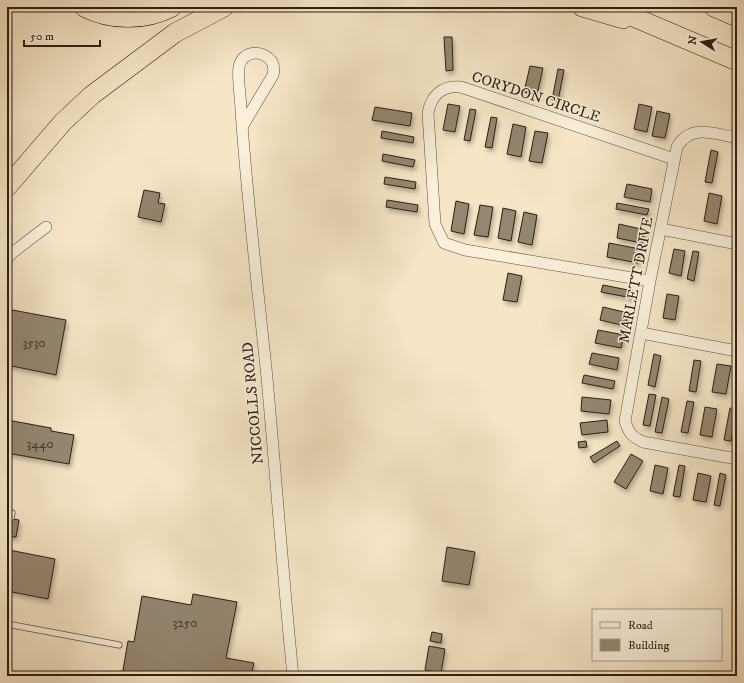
<svg xmlns="http://www.w3.org/2000/svg" width="744" height="683" viewBox="0 0 744 683" font-family="'IM FELL DW Pica',serif">
	<style>
		.building { fill: #958671; stroke: #2b1e14; filter: url(#shadow) }
		.lines { fill: none; stroke-linecap: round; stroke-linejoin: round }
		.lane-casing { stroke: #5e5040; stroke-width: 7 }
		.street-casing { stroke: #5e5040; stroke-width: 12 }
		.highway-casing { stroke: #2b1e14; stroke-width: 20 }
		.lane { stroke: #f9efda; stroke-width: 5.5 }
		.street { stroke: #f9efda; stroke-width: 11 }
		.highway { stroke: #f6e6c6; stroke-width: 19 }
		.labels { text-anchor: middle; dominant-baseline: central; stroke-width: 3; stroke-linejoin: round; paint-order: stroke }
		.number-label { font-size: 13px; fill: #46382b }
		.street-label { font-size: 15px; fill: #2b1e14; stroke: #f9efda }
	</style>
	<defs>
		<filter id="shadow"><feDropShadow dx="2" dy="3.5" stdDeviation="2" flood-color="#0004"/></filter>
	</defs>
	<rect width="100%" height="100%" fill="#f6e6c6"/>
	<filter id="stains"><feTurbulence type="fractalNoise" baseFrequency=".005" numOctaves="4"/><feColorMatrix values="0 0 0 0 .2 0 0 0 0 .09 0 0 0 0 .02 0 0 0 .5 -.17"/></filter>
	<radialGradient id="worn" r=".72"><stop offset=".6" stop-color="#630" stop-opacity="0"/><stop offset="1" stop-color="#630" stop-opacity=".3"/></radialGradient>
	<path class="building" d="M444,37H452L453,70L446,71Z
		M530,66L543,68L537,95L524,92Z
		M558,69L564,70L558,101L552,100Z
		M448,104L460,106L455,132L443,130Z
		M639,104L652,107L647,132L634,129Z
		M375,107L412,113L410,126L372,120Z
		M470,109L476,110L470,141L464,140Z
		M657,111L670,114L665,138L652,136Z
		M491,117L497,118L492,148L485,147Z
		M513,124L526,127L521,157L507,154Z
		M382,131L414,137L413,143L381,138Z
		M535,131L548,133L542,163L529,161Z
		M711,150L718,152L712,183L705,182Z
		M383,154L415,160L413,167L382,161Z
		M385,177L416,182L415,189L384,184Z
		M627,184L652,189L650,202L624,197Z
		M144,190L160,193L158,203L165,204L161,222L138,217Z
		M709,193L722,196L717,224L704,221Z
		M387,200L418,205L417,212L386,207Z
		M456,201L469,204L464,234L451,231Z
		M617,203L649,209L647,215L616,209Z
		M480,205L493,207L488,237L474,235Z
		M503,208L516,211L511,241L498,238Z
		M524,212L537,215L532,245L518,242Z
		M619,224L645,230L642,243L617,238Z
		M609,243L640,249L638,263L607,257Z
		M674,249L685,251L681,276L669,273Z
		M693,251L699,252L694,281L687,279Z
		M508,273L522,276L517,302L503,300Z
		M603,285L633,291L632,298L601,292Z
		M667,294L679,296L675,320L663,318Z
		M603,307L628,313L626,326L600,320Z
		M7,309L66,320L56,375L7,365Z
		M598,330L624,335L621,348L595,343Z
		M592,353L619,358L617,370L589,364Z
		M654,354L661,356L655,387L648,385Z
		M694,360L701,361L696,392L689,391Z
		M717,364L731,366L726,394L712,392Z
		M584,375L615,381L613,389L582,383Z
		M649,394L656,395L650,426L643,425Z
		M582,397L611,400L609,414L581,411Z
		M662,397L669,399L662,433L655,432Z
		M687,401L694,402L688,433L681,432Z
		M705,407L717,409L712,437L700,435Z
		M730,408L737,409L731,441L724,440Z
		M7,420L51,428V431L74,435L69,464L7,453Z
		M607,420L608,432L582,435L580,423Z
		M586,441L587,447L579,448L578,442Z
		M617,441L620,446L594,463L590,457Z
		M631,454L643,461L626,489L614,482Z
		M655,465L668,468L663,494L650,491Z
		M679,465L685,466L680,497L673,496Z
		M698,473L711,476L706,502L693,500Z
		M720,473L726,475L720,506L714,505Z
		M737,488V509H733Z
		M7,518L19,520L16,537L7,536Z
		M447,547L475,552L469,585L442,581Z
		M9,550L55,559L48,599L7,591V564Z
		M193,594L237,602L226,658L254,663L251,676H122L128,641L134,642L142,596L191,605Z
		M432,632L442,634L441,643L430,641Z
		M429,646L445,649L441,673L425,670Z"/>
	<g class="lines">
		<g class="lane-casing">
			<path id="lane" d="M7,512L12,513L11,518
				M7,539V537
				M7,624L119,645"/>
		</g>
		<g class="street-casing">
			<path id="street" d="M242,127L273,75C274,71 274,66 272,62C263,49 242,50 239,67C237,76 241,100 241,110C247,200 258,289 267,378C276,477 283,577 293,676
				M737,138C714,134 691,123 677,147L650,281L625,421C629,433 631,436 643,442L737,459
				M661,229L737,244
				M7,259L12,253L46,227
				M650,281L465,250L444,243L435,224L428,113C431,96 442,85 461,87L674,159
				M641,333L737,351"/>
		</g>
		<g class="highway-casing">
			<path id="highway" d="M84,7C111,21 145,21 172,7
				M582,7L623,19
				M610,7L737,61
				M714,7L737,17
				M7,187L63,122L92,95L175,33L224,7"/>
		</g>
		<use href="#lane" class="lane"/>
		<use href="#street" class="street"/>
		<use href="#highway" class="highway"/>
	</g>
	<g class="labels">
		<g class="number-label">
			<text x="34" y="343">3530</text>
			<text x="40" y="444">3440</text>
			<text x="185" y="623">3250</text>
		</g>
		<g class="street-label">
			<text transform="translate(536 97) rotate(18)">CORYDON CIRCLE</text>
			<text transform="translate(636 280) rotate(-79)">MARLETT DRIVE</text>
			<text transform="translate(253 403) rotate(-95)">NICCOLLS ROAD</text>
		</g>
	</g>
	<rect width="744" height="683" fill="none" stroke="#f6e6c6" stroke-width="24"/>
	<rect x="8" y="8" width="728" height="667" fill="none" stroke="#2b1e14" stroke-width="2"/>
	<rect x="12" y="12" width="720" height="659" fill="none" stroke="#2b1e14"/>
	<rect x="592" y="609" width="130" height="52" fill="#f9efda" stroke="#a79b8b"/>
	<rect x="600" y="622" width="20" height="6" fill="#f9efda" stroke="#a79b8b"/>
	<text x="628" y="629" font-size="12" fill="#2b1e14">Road</text>
	<rect x="600" y="639" width="20" height="12" fill="#958671" stroke="#a79b8b"/>
	<text x="628" y="649" font-size="12" fill="#2b1e14">Building</text>
	<g transform="translate(702 42) rotate(281)" stroke="#f9efda" stroke-width="3" paint-order="stroke">
	<path d="M0-3L7 15L0 10L-7 15Z" fill="#2b1e14"/>
	<text y="-6" font-size="11" font-weight="bold" text-anchor="middle" fill="#2b1e14">N</text>
	</g>
	<path d="M24 40v6h76v-6" fill="none" stroke="#2b1e14" stroke-width="2"/>
	<text x="30" y="40" font-size="12" fill="#2b1e14" stroke="#f9efda" stroke-width="3" paint-order="stroke">50 m</text>
	<rect width="100%" height="100%" filter="url(#stains)"/>
	<rect width="100%" height="100%" fill="url(#worn)"/>
</svg>
